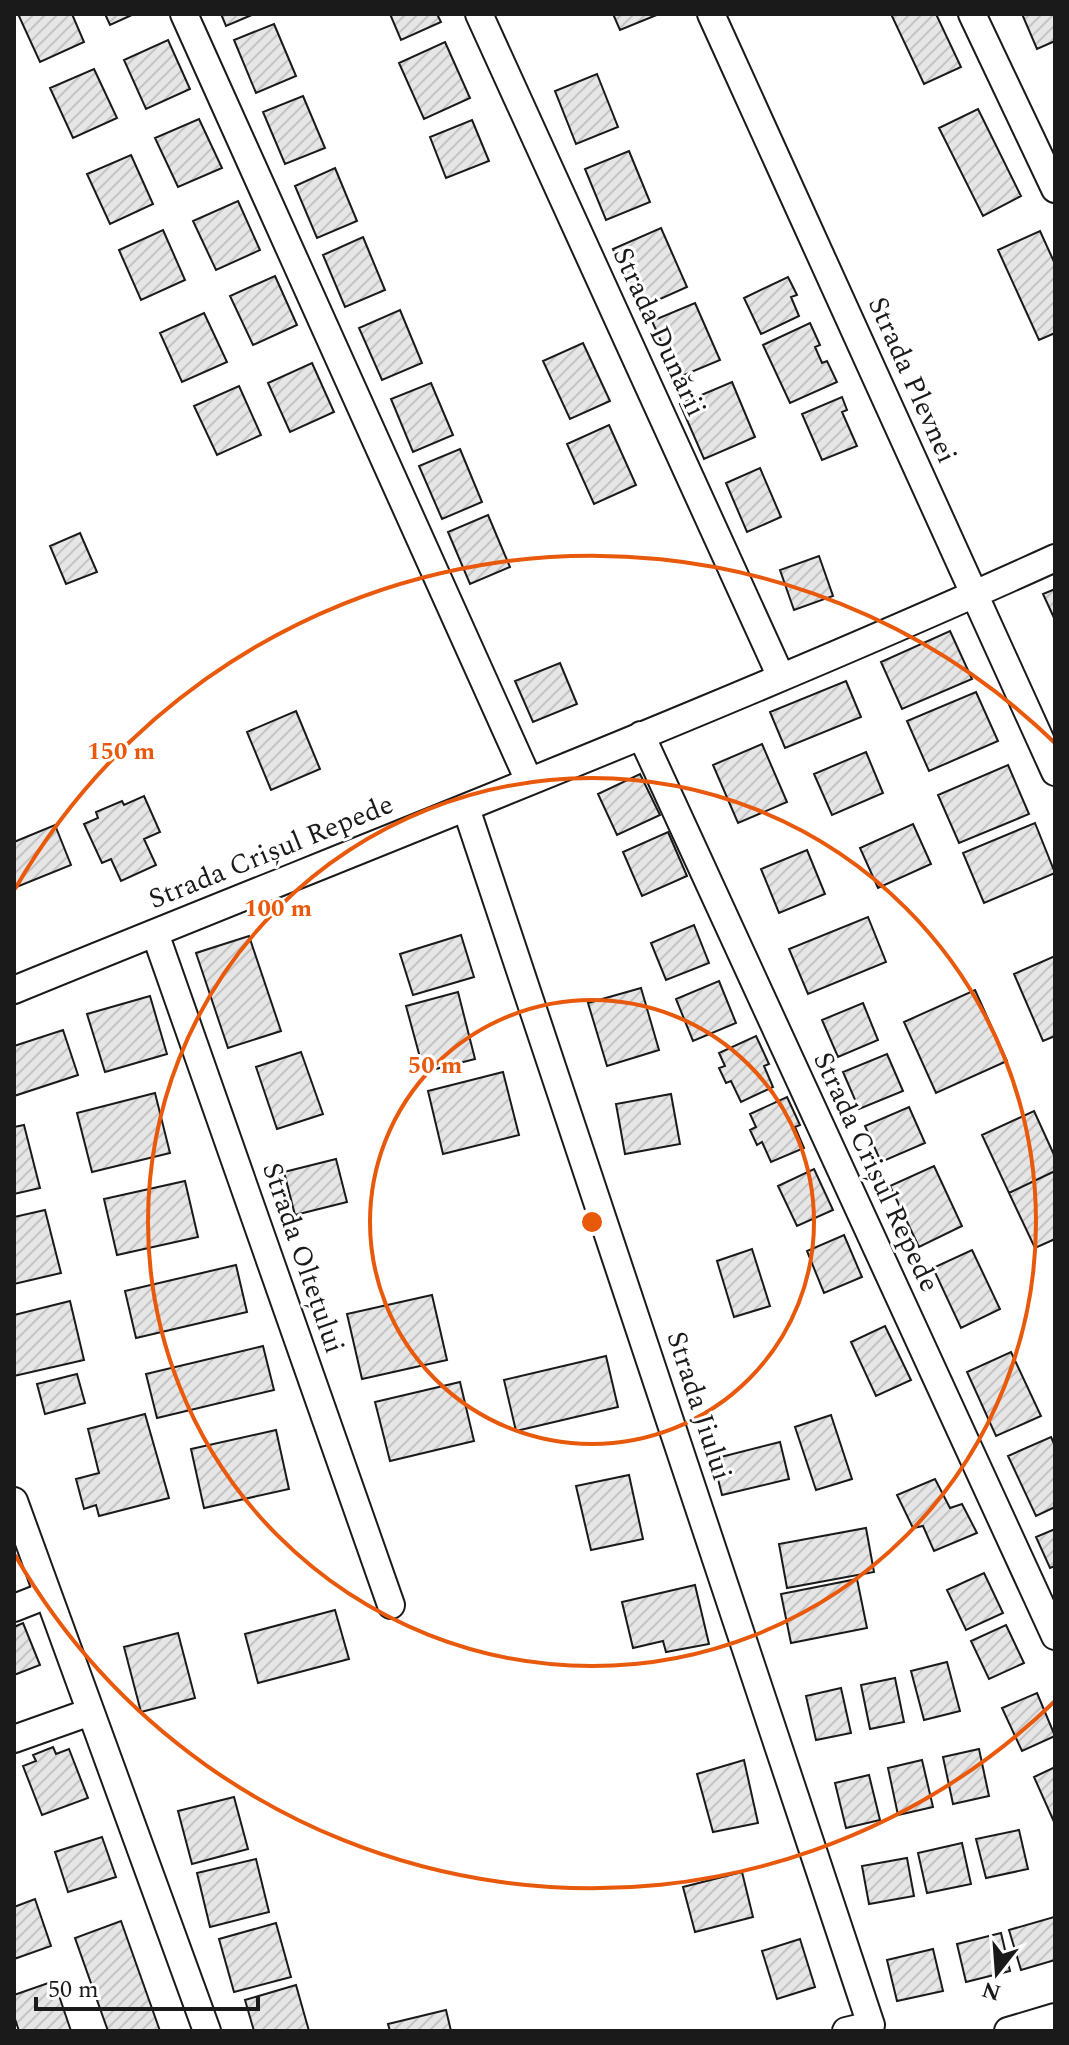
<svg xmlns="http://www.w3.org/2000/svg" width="1069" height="2045" viewBox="0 0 1069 2045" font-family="Spectral,serif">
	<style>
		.building { fill: url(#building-hatch); stroke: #1a1a1a; stroke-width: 2 }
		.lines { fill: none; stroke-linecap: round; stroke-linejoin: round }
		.minor-casing { stroke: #1a1a1a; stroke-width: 30 }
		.minor { stroke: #fff; stroke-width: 26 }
		.ring { fill: none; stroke: #e8590c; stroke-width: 4 }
		.labels { text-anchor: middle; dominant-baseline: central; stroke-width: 6; stroke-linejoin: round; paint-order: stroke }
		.street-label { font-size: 28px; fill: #1a1a1a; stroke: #fff }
		.centre { fill: #e8590c; stroke: #fff; stroke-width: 4 }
		.ring-label { font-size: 24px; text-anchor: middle; font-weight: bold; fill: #e8590c; stroke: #fff; stroke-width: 6; stroke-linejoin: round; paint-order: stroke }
	</style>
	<defs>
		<pattern id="building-hatch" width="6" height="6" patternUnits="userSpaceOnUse" patternTransform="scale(2)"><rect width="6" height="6" fill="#e6e6e6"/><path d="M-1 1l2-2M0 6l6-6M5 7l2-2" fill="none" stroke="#c5c5c5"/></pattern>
	</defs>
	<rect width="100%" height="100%" fill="#fff"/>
	<path class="building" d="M18,14H72L84,42L40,62Z
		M105,14H134L110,25Z
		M221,14H254L226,26Z
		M390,14H437L441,22L401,40Z
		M613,14H659L620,30Z
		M891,14H936L961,67L924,84Z
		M1022,14H1055V41L1037,49Z
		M274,24L296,76L256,93L234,40Z
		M168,40L190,89L146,109L124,60Z
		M445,42L470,98L424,119L399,63Z
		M94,69L117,118L73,138L50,88Z
		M597,74L618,127L576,144L555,91Z
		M303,96L325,148L285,164L263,112Z
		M978,109L1021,196L983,216L939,128Z
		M199,119L222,168L178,187L155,138Z
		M472,120L489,161L446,178L430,137Z
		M629,151L650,202L606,220L585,169Z
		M131,155L153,204L110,224L87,174Z
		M335,168L357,221L317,238L295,186Z
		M238,201L260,250L216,270L193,221Z
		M661,228L687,287L640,308L613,249Z
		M163,230L185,280L141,300L119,250Z
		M1040,231L1055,264V333L1039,340L998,250Z
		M363,237L385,290L345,307L323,255Z
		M275,276L297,325L253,345L230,296Z
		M788,277L797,295L791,297L799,316L761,334L744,298Z
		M695,303L720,360L677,378L652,321Z
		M400,310L422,363L382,380L359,328Z
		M204,313L227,362L182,382L160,333Z
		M810,323L820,345L815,347L822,363L827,361L837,382L790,403L763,345Z
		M583,343L610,401L570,419L543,361Z
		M312,363L334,412L290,432L268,383Z
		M732,382L755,437L704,459L680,404Z
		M431,383L453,435L413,452L391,399Z
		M239,386L261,435L217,455L194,406Z
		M842,397L847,410L842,412L857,446L822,460L802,414Z
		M609,425L636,485L594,504L567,444Z
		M460,449L482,502L442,519L419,466Z
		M760,468L781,517L747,532L726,483Z
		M488,515L510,567L470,584L448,532Z
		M80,533L97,572L66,584L50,546Z
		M819,556L833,596L794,610L780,570Z
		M1055,589V620L1043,594Z
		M950,631L972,679L902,709L881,662Z
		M560,663L577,704L533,722L515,681Z
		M846,681L861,717L785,748L770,712Z
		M976,692L998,741L929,771L907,721Z
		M296,711L320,769L271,790L247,732Z
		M762,744L787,802L738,823L713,765Z
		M866,752L883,793L832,815L814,774Z
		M1008,765L1029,814L959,843L938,795Z
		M640,774L660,815L617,835L598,794Z
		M144,796L160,832L144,839L156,865L121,881L111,859L102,863L84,824L98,818L96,812L122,801L124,805Z
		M1035,823L1055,873L984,903L963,853Z
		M913,824L931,864L878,888L860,848Z
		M55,825L71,865L14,888V842Z
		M668,832L687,876L642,896L623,852Z
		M807,850L825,894L779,913L761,869Z
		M868,917L886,962L808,994L789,949Z
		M694,925L709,963L666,980L651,943Z
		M461,935L474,977L413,995L400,954Z
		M249,936L281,1031L228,1048L196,953Z
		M1055,956V1036L1043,1041L1014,974Z
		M719,981L736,1023L693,1041L676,999Z
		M641,988L659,1050L607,1066L588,1003Z
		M975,990L1007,1061L936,1093L904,1022Z
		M458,992L475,1059L424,1072L406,1006Z
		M150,996L167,1054L105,1072L87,1014Z
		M863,1003L878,1040L838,1057L822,1020Z
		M63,1030L78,1075L14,1096V1046Z
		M756,1036L769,1064L764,1066L773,1087L741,1102L731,1081L726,1083L719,1068L725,1066L719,1053Z
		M301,1052L323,1114L277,1129L256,1067Z
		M887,1054L903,1091L859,1109L843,1072Z
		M503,1072L519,1135L443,1154L428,1091Z
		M155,1093L170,1153L92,1172L77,1113Z
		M671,1094L680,1144L625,1154L616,1104Z
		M787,1097L800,1125L795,1127L804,1148L771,1162L762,1142L757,1145L750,1130L756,1127L750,1114Z
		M909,1107L925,1143L881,1162L865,1126Z
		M1034,1111L1055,1157V1171L1009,1193L982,1135Z
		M24,1125L40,1188L14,1194V1127Z
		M336,1159L347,1202L295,1215L284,1172Z
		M934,1166L962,1226L919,1247L890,1186Z
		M814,1169L833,1210L797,1226L778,1186Z
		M1055,1171V1239L1035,1248L1009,1193Z
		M185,1181L198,1237L117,1255L104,1199Z
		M45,1210L61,1273L14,1284V1217Z
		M844,1235L862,1277L824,1293L807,1251Z
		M752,1249L770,1306L734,1317L717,1261Z
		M972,1250L1000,1309L961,1328L933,1268Z
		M236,1265L247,1312L136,1338L125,1291Z
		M432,1295L447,1360L362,1379L347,1314Z
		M70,1301L84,1360L14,1376V1315Z
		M885,1326L911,1380L876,1396L851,1342Z
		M263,1346L274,1390L157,1418L146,1374Z
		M1011,1352L1041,1416L996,1436L967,1372Z
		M606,1356L618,1407L516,1431L504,1380Z
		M77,1374L85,1403L45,1414L37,1384Z
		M460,1382L474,1441L390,1461L375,1402Z
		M145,1414L169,1498L99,1516L96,1505L84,1509L76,1479L99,1473L88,1429Z
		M831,1415L852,1479L816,1490L795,1427Z
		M276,1430L289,1489L204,1508L191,1449Z
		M1051,1437L1055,1446V1507L1036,1516L1008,1456Z
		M780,1442L789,1479L722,1495L713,1459Z
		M629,1475L643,1539L591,1550L576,1486Z
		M935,1479L950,1508L962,1504L977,1533L934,1551L923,1526L913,1528L897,1495Z
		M866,1528L874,1572L787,1588L779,1544Z
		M1055,1529V1566L1050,1568L1036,1537Z
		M984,1573L1003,1613L966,1630L947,1590Z
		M857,1579L867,1628L791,1643L781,1594Z
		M695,1585L709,1644L666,1652L663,1641L633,1648L622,1602Z
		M335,1610L349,1659L258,1683L245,1634Z
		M23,1623L40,1665L14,1675V1627Z
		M1006,1625L1024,1663L989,1679L971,1641Z
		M178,1633L195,1698L141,1712L124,1647Z
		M947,1662L960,1711L924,1720L911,1671Z
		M895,1678L904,1722L870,1729L861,1685Z
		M841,1688L851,1733L816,1740L806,1696Z
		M1037,1693L1055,1736L1022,1751L1002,1708Z
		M53,1747L56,1754L69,1749L88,1798L42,1815L23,1766L36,1761L33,1755Z
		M979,1749L989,1796L953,1804L943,1757Z
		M744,1760L758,1823L713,1832L697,1774Z
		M922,1760L933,1807L898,1815L888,1768Z
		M1055,1767V1824L1034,1777Z
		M869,1775L880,1820L846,1828L835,1783Z
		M234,1797L248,1849L192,1864L178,1811Z
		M1019,1830L1028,1869L986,1878L976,1839Z
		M102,1837L116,1877L68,1892L55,1852Z
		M962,1843L971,1884L927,1893L918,1853Z
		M907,1858L914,1896L869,1904L862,1866Z
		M256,1859L269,1912L210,1927L197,1873Z
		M742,1872L753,1917L695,1932L683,1887Z
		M35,1899L51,1946L14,1959V1907Z
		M1054,1917L1055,1960L1021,1970L1009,1930Z
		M121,1921L160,2031H108L75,1938Z
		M276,1923L291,1977L234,1992L219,1939Z
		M1001,1933L1010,1971L966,1982L957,1944Z
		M800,1939L815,1987L777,1999L762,1951Z
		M933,1949L943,1991L897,2001L887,1960Z
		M54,1981L71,2031H19L14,2016V1995Z
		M296,1985L309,2031H254L245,2000Z
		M446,2010L451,2031H390L388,2024Z"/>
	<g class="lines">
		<g class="minor-casing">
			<path id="minor" d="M184,14L529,781
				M479,14L781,677
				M711,14L1055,772
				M972,14L1055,189
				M641,735L1055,1636
				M466,808L871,2025
				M155,933L391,1605
				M14,990C361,848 713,713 1055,558
				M14,1501L207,2031
				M14,1608L47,1595
				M14,1739L90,1712
				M846,2031L871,2025
				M1008,2031L1055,2017"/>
		</g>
		<use href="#minor" class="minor"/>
	</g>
	<g class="ring">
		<circle cx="592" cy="1222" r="222"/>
		<circle cx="592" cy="1222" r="444"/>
		<path d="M1055 1701A666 666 0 0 1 15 1555M15 889A666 666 0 0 1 1055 743"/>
	</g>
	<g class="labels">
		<g class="street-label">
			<text transform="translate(659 332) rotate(65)">Strada Dunării</text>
			<text transform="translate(912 380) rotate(66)">Strada Plevnei</text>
			<text transform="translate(271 852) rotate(-22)">Strada Crișul Repede</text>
			<text transform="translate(876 1172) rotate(65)">Strada Crișul Repede</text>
			<text transform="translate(303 1258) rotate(71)">Strada Oltețului</text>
			<text transform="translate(699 1406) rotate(72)">Strada Jiului</text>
		</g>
	</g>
	<circle cx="592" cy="1222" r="12" class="centre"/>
	<g class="ring-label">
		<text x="121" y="759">150 m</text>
		<text x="278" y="916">100 m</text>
		<text x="435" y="1073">50 m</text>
	</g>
	<rect width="1069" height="2045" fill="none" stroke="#1a1a1a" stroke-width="32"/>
	<g transform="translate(997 1973) rotate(197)" stroke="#ffffff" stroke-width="6" paint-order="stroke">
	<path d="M0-6L14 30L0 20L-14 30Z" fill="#1a1a1a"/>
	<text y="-12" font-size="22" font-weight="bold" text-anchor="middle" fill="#1a1a1a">N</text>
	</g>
	<path d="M36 1997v12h222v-12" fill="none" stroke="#1a1a1a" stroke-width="4"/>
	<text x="48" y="1997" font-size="24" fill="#1a1a1a" stroke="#ffffff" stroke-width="6" paint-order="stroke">50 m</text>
</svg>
